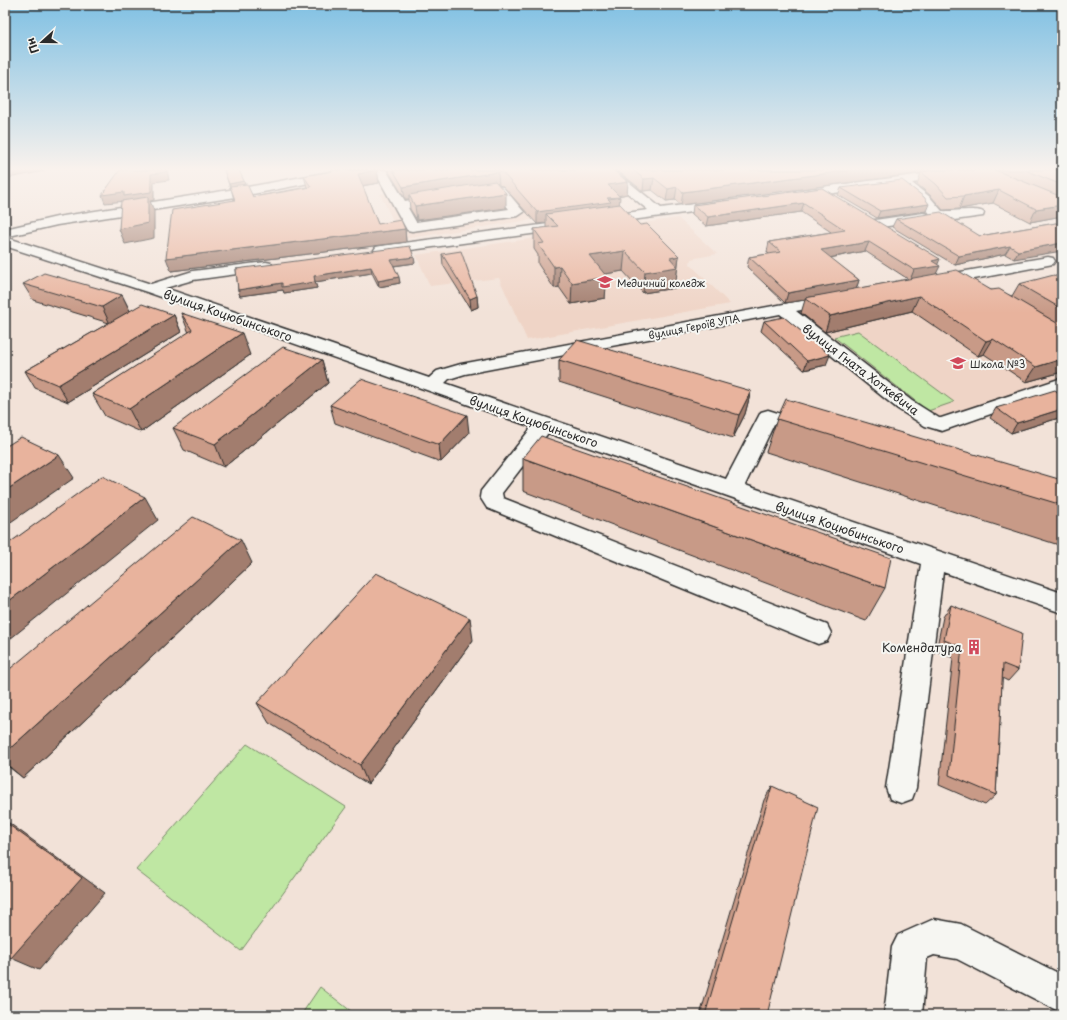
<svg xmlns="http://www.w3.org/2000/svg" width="1067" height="1020" viewBox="0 0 1067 1020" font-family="'Playpen Sans',sans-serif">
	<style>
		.built { fill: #efd4c6 }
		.green { fill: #bfe7a3; stroke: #758967 }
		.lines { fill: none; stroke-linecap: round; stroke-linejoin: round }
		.minor-casing { stroke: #2b2b2b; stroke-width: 3 }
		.minor { fill: #f6f6f2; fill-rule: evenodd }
		.wall { fill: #c89a87; stroke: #2b2b2b; fill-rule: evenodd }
		.shaded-wall { fill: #a27d6e; stroke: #2b2b2b }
		.building { fill: #e8b39d; stroke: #2b2b2b }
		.labels { text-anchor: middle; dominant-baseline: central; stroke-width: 4; stroke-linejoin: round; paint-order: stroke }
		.far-poi-label { font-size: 10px; fill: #2b2b2b; stroke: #f6f6f2; text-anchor: start }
		.far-street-label { font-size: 10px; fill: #2b2b2b; stroke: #f6f6f2 }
		.street-label { font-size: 12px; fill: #2b2b2b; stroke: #f6f6f2 }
		.poi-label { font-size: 12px; fill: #2b2b2b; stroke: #f6f6f2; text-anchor: end }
	</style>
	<rect width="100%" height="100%" fill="#f2e2d8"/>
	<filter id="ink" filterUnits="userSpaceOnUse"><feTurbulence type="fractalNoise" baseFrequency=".025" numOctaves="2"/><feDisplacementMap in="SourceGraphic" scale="8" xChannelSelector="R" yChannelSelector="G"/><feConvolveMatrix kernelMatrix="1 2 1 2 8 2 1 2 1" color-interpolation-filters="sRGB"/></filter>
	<g filter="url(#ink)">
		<path class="built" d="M503,174L543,218L402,239L380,194Z
			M678,218L717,254L691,259L690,264L730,304L527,340L499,278L430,286L416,255Z
			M954,281L1062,347V379L926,421L790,313Z"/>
		<path class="green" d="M858,331L954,402L928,411L834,337Z
			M247,744L346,807L241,951L136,870Z
			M320,987L356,1015H301Z"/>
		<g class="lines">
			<g class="minor-casing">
				<path id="minor" d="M340,170H367L361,173L242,196L57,225L5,237L151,284L193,271L266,262L271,263L273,266L271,269L266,270L193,280L165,288L429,378L437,371L461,364L832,295L838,297L840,300L838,303L796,311L912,401L939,418H941L1062,378V389L942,431L925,426L898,409L780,314L465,374L449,379L445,383L726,479L761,412L768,410L813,424L816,428L813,432L806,434L774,424L745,485L1062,593V613L943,572L916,788L912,799L901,803L890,799L886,788L921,564L548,433L502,493L503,498L827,625L831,633L827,641L818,644L487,508L480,497L481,491L532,427L147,292L5,246V229L57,217L242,188Z
					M374,170H386L405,201L438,195L442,196L444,199L442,202L408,208L416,222L509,209L496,194L480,196L474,192C479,186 496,186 503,187L524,212L518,216L412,231L407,230Z
					M600,170H614L661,208L722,200L728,204L722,208L601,224L596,223L594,220L596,217L648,210Z
					M948,171L954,175L952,177L912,183L930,197L942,211C951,212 980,207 984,213L983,216L954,220L933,218L922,203L901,184L797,198L791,194L797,190Z
					M923,213L928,214L930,217L928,220L875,228L870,227L868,224L870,221L875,220Z
					M563,222L568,223L570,226L568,229L381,254L376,253L374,250L376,247L381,246Z
					M1048,257L1053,258L1055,261L1053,264L937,286L932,284L929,281L932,278L937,276Z
					M934,919L961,924L973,930L1062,975V1013L957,959L934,955L927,958L922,1015H884L892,947L898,935Z"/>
			</g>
			<use href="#minor" class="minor"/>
		</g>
		<path class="wall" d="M224,170L245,184L253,197L307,187L304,176L332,172L331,170H377L379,183L362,186L378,224L405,229L406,242L171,271L234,200L231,188H230Z
			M388,170H613L628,182L627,194L619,196V204L640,225L679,256L675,288L643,293L623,271L604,274L605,298L571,304L559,287L554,288L538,264V255L534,249V229L546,228V223L537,224L503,186L498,185L506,208L417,220L410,209L409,199H405Z
			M617,170H1062V216L1030,222L993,203L959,209L943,210L931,196L917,184L921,173L681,205L675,200L666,201L652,190L643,191Z
			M822,188L938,265L936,274L1012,296L1019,284L1062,280V372L1026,382L984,354L978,356L912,311L825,332L801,313L805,300L785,303L747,267L749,257L769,254L767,252L769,242L831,232L801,212L706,226L692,214L693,205ZM865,251L908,279L856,289L859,280L830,258Z
			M841,188L926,211L877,218L838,195Z
			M896,219L980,236L1056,223L1014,259L1005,254L955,265L892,227Z
			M442,254L477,296L478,307L471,310L443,265Z
			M415,263L394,266L400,283L379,287L372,273L315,282L317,288L284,293L283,290L240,296L238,290L236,269Z
			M23,284L122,295L130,311L174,315L181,332L68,402L35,388L25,371L109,323L33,300Z
			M181,313L250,355L141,432L105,416L92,394L189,333Z
			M764,321L826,365L804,370L761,331Z
			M322,360L328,383L224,467L184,450L173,428Z
			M559,360L751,391L745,414L733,438L559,382Z
			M1062,395V417L1011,433L990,418L996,408Z
			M330,405L469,433L441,462L335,423Z
			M777,419L1062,480V546L766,452Z
			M523,458L885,588L866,621L523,491Z
			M252,563L23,778L5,764V673Z
			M951,605L1018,670L1008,681L1002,678L996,795L985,805L939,785L953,658L936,651L943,617Z
			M473,640L368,784L269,723L257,703Z
			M772,786L767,1015H700L764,800Z
			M1062,819V940L1059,939Z"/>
		<path class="shaded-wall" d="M5,170H45V171L8,178L5,192Z
			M167,170L169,180L154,182V200L150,201L154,211V238L125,244L119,229L126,201L105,203L102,195L151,174Z
			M377,170L379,183L360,186L358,174Z
			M853,170H940L921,172V173L681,205L683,192Z
			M498,172L499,185L411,198L409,195V199H405L403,187Z
			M654,178L652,190L643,191L644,179Z
			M244,181L245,186L230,188L229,184Z
			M628,182L627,194L607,198L608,185Z
			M677,187L675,200L666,201L668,189Z
			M999,190L993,203L959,209L964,196Z
			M506,193V208L417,220L415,206Z
			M620,197L619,209L546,214V223L537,224V212Z
			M804,203L801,212L706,226L708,217Z
			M929,204L926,211L877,218L880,211Z
			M1062,205V216L1030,222L1036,209Z
			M405,229L406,242L171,271L166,258Z
			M869,242L865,251L818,260L821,250Z
			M1062,243V251L1014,259L1018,251Z
			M1010,246L1005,254L955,265L959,256Z
			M625,251L623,271L588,277L590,256Z
			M679,256L675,288L643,293L645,272L670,258Z
			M414,257L415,263L392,266L391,260Z
			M940,259L937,266H940L935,276L910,280L914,270L932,261Z
			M560,266L559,287L554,288V267Z
			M371,267L372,273L315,282L314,276Z
			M399,277L400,283L379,287L378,281Z
			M607,277L605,298L571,304L572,283Z
			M859,280L856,290L805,298V300L785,303L788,293Z
			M315,282L317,288L284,293L283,290L240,296L238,290L282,283Z
			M122,295L130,311L110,324L102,307Z
			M477,296L478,307L471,310L470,299Z
			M919,296L912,311L825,332L830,316Z
			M174,315L181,332L68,402L58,385Z
			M242,333L250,355L141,432L129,409Z
			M993,339L984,354L978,356L986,341Z
			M830,355L826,365L804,370L807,361Z
			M1062,359V372L1026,382L1036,367Z
			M322,360L328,383L224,467L215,444Z
			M751,391L745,414L733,438L739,415Z
			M1062,409V417L1011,433L1017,423Z
			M467,415L469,433L441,462L439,445Z
			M59,455L74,478L5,526V491Z
			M145,497L158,520L5,643V604Z
			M241,540L252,563L23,778L5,763V753Z
			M470,618L473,640L368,784L360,765Z
			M5,820L105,893L39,970L11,958Z"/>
		<path class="building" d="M120,170H166V172L151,174V192L124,196V192L102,195Z
			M224,170H239L244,181L229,184Z
			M332,170H377L358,174L378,224L401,220L405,229L166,258L172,210L235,200L230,186L247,184L253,197L311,187L304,176L333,171Z
			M393,170H613L628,182L608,185L620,197L607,198L611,202L537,212L503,173L498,172L403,187Z
			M633,170H853L683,192L677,187L668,189L654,178L644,179Z
			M934,170H995L1062,197V205L1036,209L999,190L964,196L948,197L936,184L921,172Z
			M1025,170H1062V185Z
			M902,180L924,197L929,204L880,211L841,188Z
			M495,181L506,193L415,206L409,195Z
			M822,188L940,259L932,261L940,266L914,270L869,242L821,250L859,280L788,293L749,257L781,252L769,242L845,230L804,203L708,217L693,205Z
			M148,197V223L119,229L121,201Z
			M620,204L640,225L647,224L679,256L670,258L678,267L645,272L625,251L590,256L607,277L572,283L560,266L554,267L538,244L544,243L534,229L558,226L546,214Z
			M941,212L980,236L1056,223L1062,226V243L1018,251L1010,246L959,256L896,219Z
			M410,246L414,257L391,260L399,277L378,281L371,267L314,276L315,282L282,287V283L238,290L236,269Z
			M461,251L477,296L470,299L442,254Z
			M957,270L991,290L999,289L1062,326V359L1036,367L993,339L986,341L919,296L830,316L805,298Z
			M44,273L122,295L102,307L23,284Z
			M1054,275L1062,280V309L1019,284Z
			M142,304L174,315L58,385L25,371Z
			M181,313L242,333L129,409L92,394L192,330Z
			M784,317L830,355L807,361L764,321Z
			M577,340L751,391L739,415L559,360Z
			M283,347L322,360L215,444L173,428Z
			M361,379L467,415L439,445L330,405Z
			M1055,390L1062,395V409L1017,423L996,408Z
			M786,399L1062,480V505L777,419Z
			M541,436L891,558L885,588L523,458Z
			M21,437L59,455L5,491V447Z
			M102,476L145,497L5,604V546Z
			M193,517L241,540L5,753V673Z
			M376,573L470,618L360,765L257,703Z
			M951,605L1022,633L1018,670L1003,664L996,795L949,775L962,647L944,640Z
			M772,786L818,807L767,1015H705Z
			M5,822L82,878L11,958L5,954Z"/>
	</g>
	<linearGradient id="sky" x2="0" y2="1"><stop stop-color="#7fc0e3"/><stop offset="0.54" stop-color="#f9f2ed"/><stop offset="1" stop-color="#f9f2ed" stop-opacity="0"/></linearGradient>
	<rect width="1067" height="313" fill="url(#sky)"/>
	<defs>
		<g id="university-bare" transform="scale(1.2)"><path d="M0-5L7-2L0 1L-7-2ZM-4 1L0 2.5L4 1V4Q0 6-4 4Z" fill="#d1495b" stroke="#f6f6f2" stroke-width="2.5" paint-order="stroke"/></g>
		<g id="school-bare" transform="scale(1.2)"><path d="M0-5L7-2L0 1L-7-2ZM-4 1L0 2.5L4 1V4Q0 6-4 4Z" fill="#d1495b" stroke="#f6f6f2" stroke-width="2.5" paint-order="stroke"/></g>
		<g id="building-bare" transform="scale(1.2)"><path d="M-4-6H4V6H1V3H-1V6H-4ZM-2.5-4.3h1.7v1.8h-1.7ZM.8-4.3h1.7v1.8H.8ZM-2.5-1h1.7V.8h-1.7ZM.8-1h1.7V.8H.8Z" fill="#d1495b" stroke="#f6f6f2" stroke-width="2.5" paint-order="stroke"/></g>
	</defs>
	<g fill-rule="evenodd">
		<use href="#university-bare" x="605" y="282"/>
		<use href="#school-bare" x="958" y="363"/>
		<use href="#building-bare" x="974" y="647"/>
	</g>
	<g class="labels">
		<g class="far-poi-label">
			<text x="617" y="282">Медичний коледж</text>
			<text x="970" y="363">Школа №3</text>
		</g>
		<g class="far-street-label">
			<text transform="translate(694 326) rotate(-11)">вулиця Героїв УПА</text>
		</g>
		<g class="street-label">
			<text transform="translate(228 315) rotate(19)">вулиця Коцюбинського</text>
			<text transform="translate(861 369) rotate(37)">вулиця Гната Хоткевича</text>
			<text transform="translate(534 421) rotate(19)">вулиця Коцюбинського</text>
			<text transform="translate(840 527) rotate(19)">вулиця Коцюбинського</text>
		</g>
		<g class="poi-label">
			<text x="962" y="647">Комендатура</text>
		</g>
	</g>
	<rect width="1067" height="1020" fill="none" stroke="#f6f6f2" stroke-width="20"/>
	<rect x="10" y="10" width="1047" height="1000" fill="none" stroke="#2b2b2b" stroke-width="1.5" filter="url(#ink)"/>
	<g transform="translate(42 42) rotate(249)" stroke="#f6f6f2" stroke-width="3" paint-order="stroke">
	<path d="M0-3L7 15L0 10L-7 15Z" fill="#2b2b2b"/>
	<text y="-6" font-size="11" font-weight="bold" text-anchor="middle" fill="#2b2b2b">Пн</text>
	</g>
</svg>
